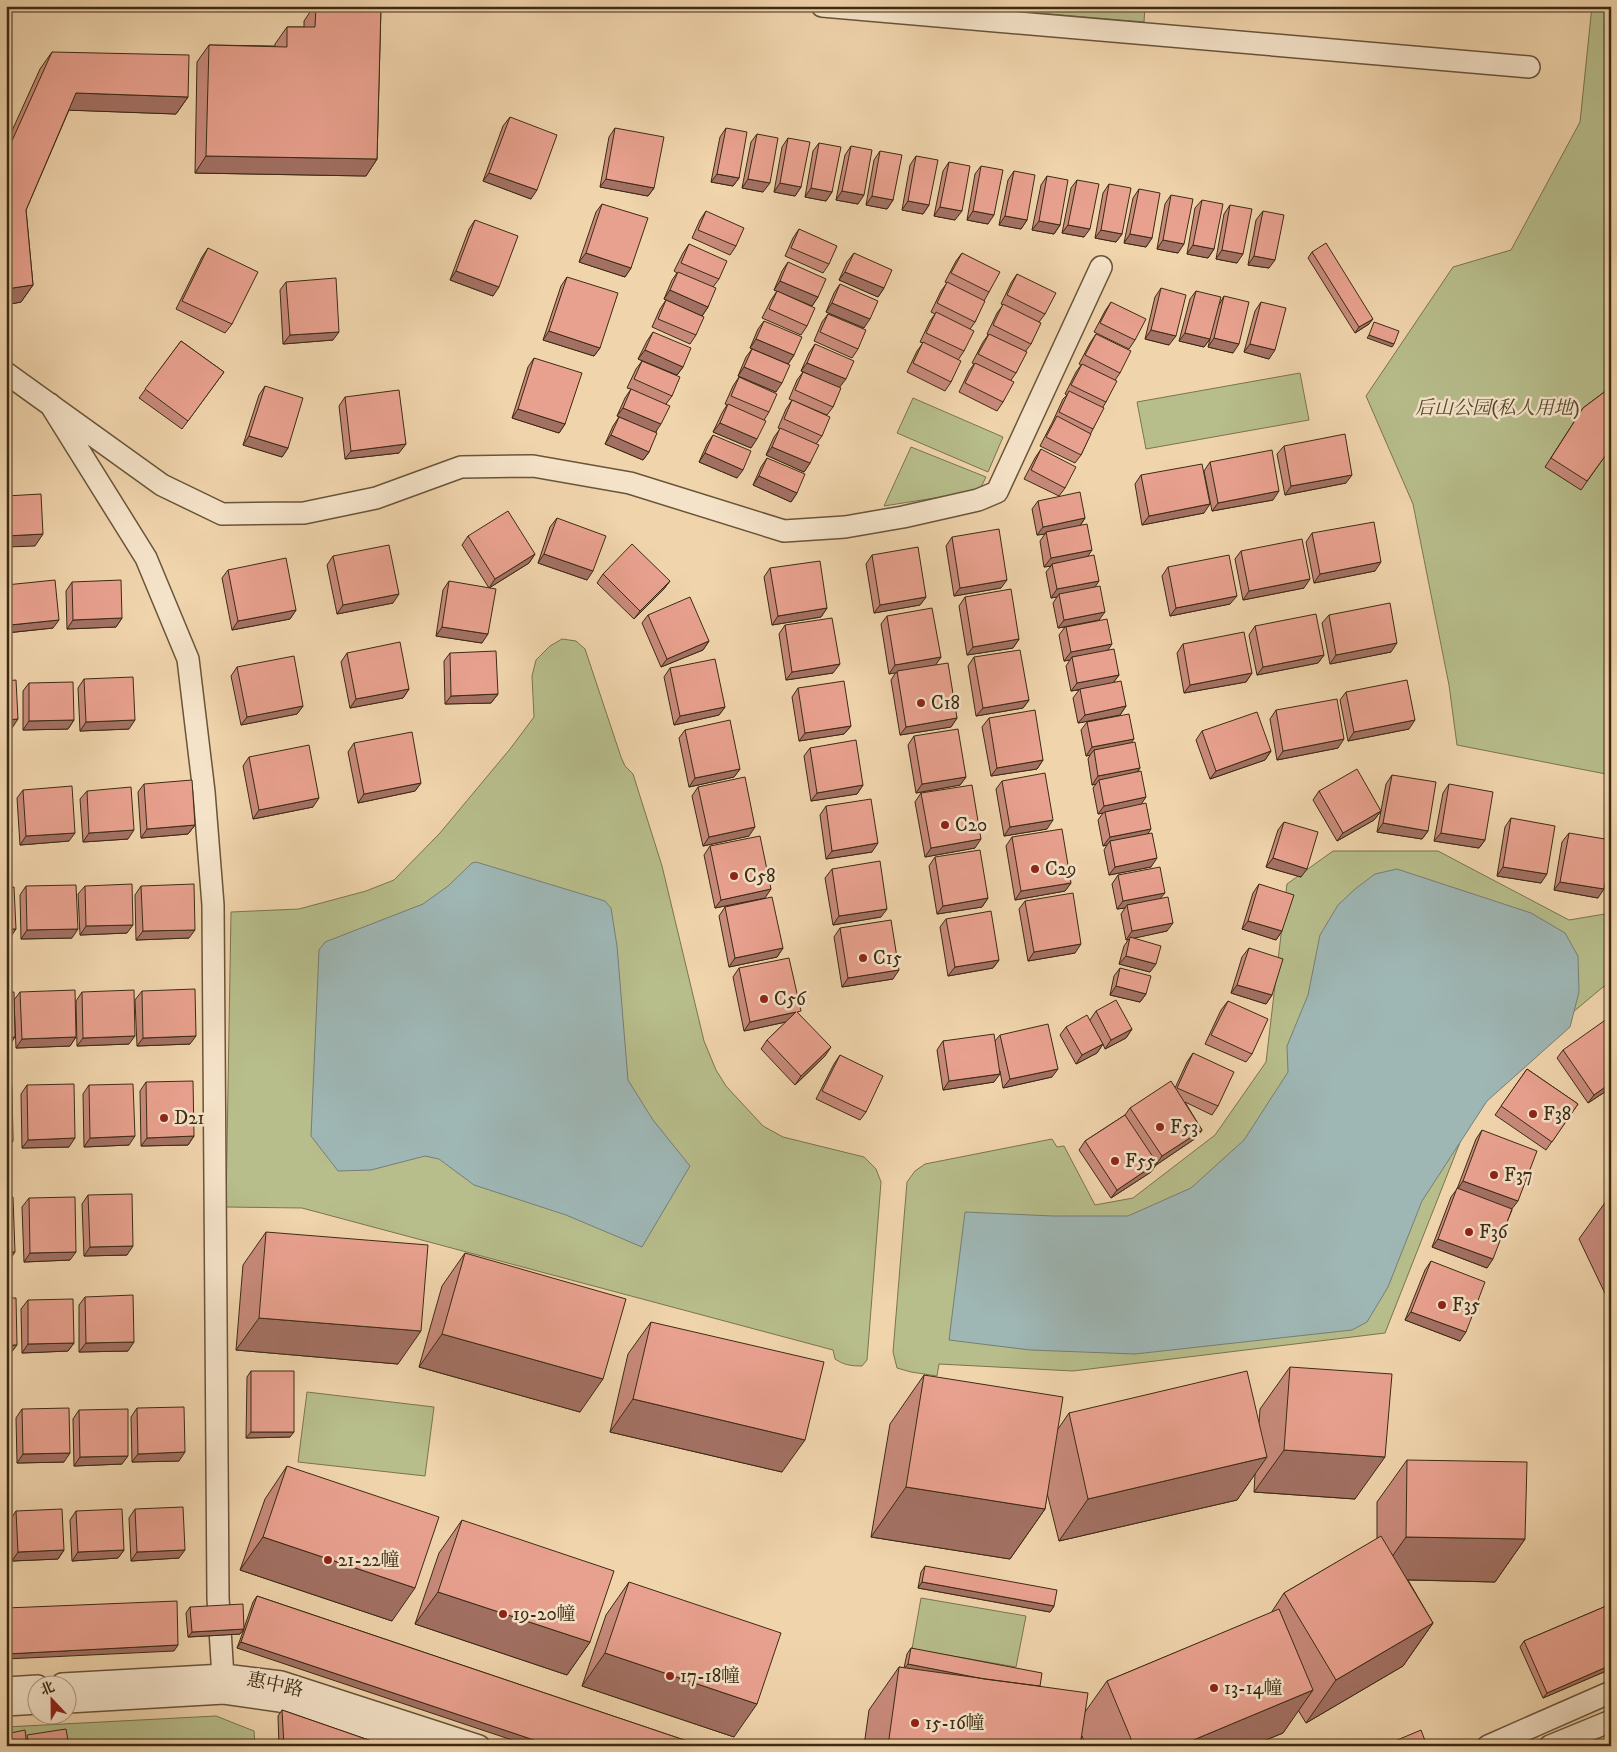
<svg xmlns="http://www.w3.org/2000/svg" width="1617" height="1752" viewBox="0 0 1617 1752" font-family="'IM FELL DW Pica','Noto Serif SC',serif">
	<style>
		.green { fill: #b7bd8b; stroke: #7a744f }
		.water { fill: #9eb6b4; stroke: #777e74 }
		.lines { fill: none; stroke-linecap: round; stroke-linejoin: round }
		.minor-casing { stroke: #695539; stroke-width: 24 }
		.minor { stroke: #f5e3c9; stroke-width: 21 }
		.wall { fill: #c88a7b; stroke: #3c2b13 }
		.shaded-wall { fill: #a37164; stroke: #3c2b13 }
		.building { fill: #e9a18f; stroke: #3c2b13 }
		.poi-dot { fill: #8f2418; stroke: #f5e3c9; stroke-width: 2 }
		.labels { text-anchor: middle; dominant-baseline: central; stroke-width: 5; stroke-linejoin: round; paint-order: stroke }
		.park-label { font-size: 19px; font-style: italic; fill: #55482b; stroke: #f5e3c9 }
		.poi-label { font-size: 19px; fill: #3c2b13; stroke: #f5e3c9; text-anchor: start }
		.street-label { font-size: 19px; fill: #3c2b13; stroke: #f5e3c9 }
	</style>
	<rect width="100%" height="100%" fill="#f0d4ac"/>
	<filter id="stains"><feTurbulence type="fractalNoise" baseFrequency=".004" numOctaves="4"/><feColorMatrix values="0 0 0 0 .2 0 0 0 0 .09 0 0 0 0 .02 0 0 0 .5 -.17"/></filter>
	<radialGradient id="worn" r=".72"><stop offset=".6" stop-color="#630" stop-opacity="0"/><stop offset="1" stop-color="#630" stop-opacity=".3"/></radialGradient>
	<path class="green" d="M955,6H1145L1144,22Z
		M1592,6H1611V775L1457,745L1449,685L1413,504L1366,396L1453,267L1511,250L1580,122Z
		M1300,373L1309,420L1146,449L1137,402Z
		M913,398L1003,437L988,472L897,433Z
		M911,447L986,477L979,491L884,506Z
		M562,639L576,641L585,649L621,757L625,766L633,774L662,866L704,1041L716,1070L726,1086L763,1126L783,1137L864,1157L876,1169L881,1182L867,1360L862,1366C851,1366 844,1365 835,1359L833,1350L302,1208L226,1207L231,912L299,909L366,891L394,880L440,833L510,749L534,717L532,676L536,660L550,646Z
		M1333,851H1438L1569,920L1611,913V984L1603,987L1481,1089L1385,1333L1073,1371L939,1364L937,1376L911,1372L897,1368L893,1352L907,1182L915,1171L925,1164L1052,1139L1057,1147L1064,1146L1095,1205L1133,1198L1215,1135L1266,1062L1287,884Z
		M307,1392L434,1407L425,1476L298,1462Z
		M921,1598L1026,1616L1016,1667L912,1649Z
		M216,1716L254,1731L255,1746H6V1727Z"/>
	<path class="water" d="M476,862L605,901L611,908L617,946L628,1080L653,1120L690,1166L642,1247L566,1215L474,1185L439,1159L425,1156L371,1170L338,1171L311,1136L319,950L325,942L423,904L448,886L472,863Z
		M1397,869L1531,913L1565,933L1578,956L1579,992L1570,1027L1487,1101L1422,1201L1388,1287L1367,1322L1352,1330L1135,1354L1030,1350L949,1340L965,1212L1053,1216H1128L1191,1188L1244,1140L1288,1072L1287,1046L1308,995L1320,935L1338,905L1355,889L1375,874Z"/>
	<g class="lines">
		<g class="minor-casing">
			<path id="minor" d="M822,6L1529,67
				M6,373L162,485L222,514L304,513L376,498L461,467L533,466L630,483L784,531L845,527L903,517L978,500L997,492L1101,267
				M50,404L146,558L188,659L204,792L213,905L218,1598L224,1693
				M62,1684L224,1675L281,1682L479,1746
				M6,1688L38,1686
				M68,1702L224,1693L280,1701L421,1746
				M6,1705L38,1703
				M1488,1746L1611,1692
				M1550,1746L1611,1721"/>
		</g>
		<use href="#minor" class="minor"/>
	</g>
	<path class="wall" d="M314,6H381L377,159L366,176L195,173L197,62L209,45L275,46V44L287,27H304V21Z
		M52,52L188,97L176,114L69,110L26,210L33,285L21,302L6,305V144L40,69Z
		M510,117L531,199L483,181L503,126Z
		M615,128L654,188L648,196L600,187L609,137Z
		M726,128L739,178L733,186L711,182L720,137Z
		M757,134L763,192L742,188L751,142Z
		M788,138L801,187L795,196L774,192L782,147Z
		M819,143L832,192L826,201L805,197L813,151Z
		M851,146L858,204L836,200L845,155Z
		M880,151L893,200L887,209L866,205L874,160Z
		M916,156L929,205L923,214L902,210L910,165Z
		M949,162L955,220L934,216L943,171Z
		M981,166L988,224L967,220L975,174Z
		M1014,171L1027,220L1021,229L999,225L1008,180Z
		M1047,176L1060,225L1054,234L1032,230L1041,185Z
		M1077,180L1084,237L1062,233L1071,188Z
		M1109,184L1122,234L1116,242L1095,238L1103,193Z
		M1139,189L1152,238L1146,247L1124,243L1133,198Z
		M1171,195L1178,253L1157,249L1165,204Z
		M1202,200L1214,249L1208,258L1187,254L1195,208Z
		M602,204L631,268L625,277L579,262L596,212Z
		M1230,205L1237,263L1216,259L1224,214Z
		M706,211L736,246L730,255L692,238L700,220Z
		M1263,211L1269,268L1248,265L1256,220Z
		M475,220L493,296L450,280L469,229Z
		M799,229L829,264L823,273L785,256L793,238Z
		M689,244L719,279L713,287L708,307L702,316L664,299L672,280L677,273L674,271L683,253Z
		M208,248L232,324L225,333L176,309L202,257Z
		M1312,252L1369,324L1355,333L1308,258Z
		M854,253L884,288L878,297L839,280L847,262Z
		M962,253L989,292L984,301L975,322L970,329L964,351L958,360L951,382L945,391L907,372L917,351L923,343L920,342L930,321L935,314L931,312L941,291L947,283L945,282L956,261Z
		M788,262L818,297L812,306L774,290L782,271Z
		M1017,274L1045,314L1039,322L1031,344L1025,352L1016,373L1011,380L1003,402L997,411L959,392L969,371L974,364L972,363L983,342L988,335L987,334L997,313L1003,305L1001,304L1011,283Z
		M567,277L600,348L594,356L543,340L561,286Z
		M286,282L333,340L283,344L280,290Z
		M840,284L864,328L826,312L834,293Z
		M1161,288L1169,345L1145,339L1155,297Z
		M777,291L807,326L801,335L762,318L771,300Z
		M1196,291L1219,305L1224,296L1233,353L1208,347L1210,339L1204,347L1179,341L1190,299Z
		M666,300L696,335L690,344L652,327L660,309Z
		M1111,302L1135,340L1129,349L1094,332L1105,311Z
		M1261,302L1269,359L1244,352L1255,311Z
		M828,314L858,349L852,358L814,341L822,322Z
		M764,321L794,355L788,364L750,348L758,329Z
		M653,332L683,367L677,375L638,359L647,341Z
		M1096,334L1120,373L1115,380L1106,402L1103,407L1093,429L1091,433L1081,455L1075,463L1040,446L1053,421L1063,399L1067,395L1065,394L1076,372L1081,365L1079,364L1090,343Z
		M181,341L224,372L182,429L139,398Z
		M815,344L840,388L833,407L827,415L789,399L797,380L803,372L801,371L809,353Z
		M752,349L776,392L738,376L746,357Z
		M534,358L565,424L559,433L512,418L528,367Z
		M642,361L672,396L666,404L649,452L643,460L605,444L613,426L619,417L617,416L625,398L631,389L627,388L636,369Z
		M739,377L769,412L764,420L751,448L713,432L722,413L727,405L725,404L733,386Z
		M265,386L288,448L282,457L243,445L259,395Z
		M1611,387V451L1605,456L1581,490L1545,467L1583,408Z
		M345,397L399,453L345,459L339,406Z
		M792,400L822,436L816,444L810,463L804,472L766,455L774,437L780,429L778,428L786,409Z
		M713,435L737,478L699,462L707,444Z
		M1284,446L1346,483L1285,495L1277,454Z
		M1041,449L1065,488L1059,496L1024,479L1035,458Z
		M767,458L797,493L791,502L753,485L761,467Z
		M1210,462L1273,500L1212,511L1204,471Z
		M1141,475L1204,513L1142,525L1135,484Z
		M1038,501L1085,518L1080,526L1095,587L1099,620L1108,650L1119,675L1113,683L1126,706L1120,715L1078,723L1073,698L1079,690L1071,691L1066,666L1070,660L1064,661L1059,635L1065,627L1058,628L1053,603L1057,597L1051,598L1046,572L1051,566L1044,567L1040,541L1045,534L1037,535L1032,509Z
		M557,518L587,580L538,563L550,527Z
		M1312,533L1375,571L1314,583L1306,542Z
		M468,536L535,554L529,563L489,588L462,545Z
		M952,537L1001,588L954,596L946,546Z
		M1241,551L1304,588L1243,600L1235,559Z
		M872,555L926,597L920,605L874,613L866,564Z
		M333,556L393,603L337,614L327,565Z
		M1168,567L1230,604L1170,616L1162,576Z
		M770,568L827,608L821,617L772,625L764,577Z
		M228,570L296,610L290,619L232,630L222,578Z
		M603,574L670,581L663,590L634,619L597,583Z
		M449,581L482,643L436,636L443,590Z
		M72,582L122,618L116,627L67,629L66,591Z
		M6,585L53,628L6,633Z
		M965,597L1019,639L1013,648L967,655L959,606Z
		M648,615L709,641L703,650L661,667L642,623Z
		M1329,615L1391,652L1330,664L1322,623Z
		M887,616L941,657L935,665L957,718L951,727L900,735L891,680L896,672L889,674L881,624Z
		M785,625L833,673L786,680L779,634Z
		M1255,626L1324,655L1318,663L1257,675L1249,635Z
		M1183,644L1252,673L1246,682L1184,693L1177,653Z
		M347,653L409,689L403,698L350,708L341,662Z
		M450,653L498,694L491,703L445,704L444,661Z
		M974,657L1029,700L1023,708L976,716L968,666Z
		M237,667L303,706L297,714L241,725L231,676Z
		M670,668L725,707L719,715L674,725L664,677Z
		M84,679L129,729L80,731L78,688Z
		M29,683L74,720L68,729L23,730V691Z
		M798,688L851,726L844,734L799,741L792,697Z
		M1346,692L1409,729L1348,741L1340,700Z
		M1276,710L1338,748L1277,760L1270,719Z
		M989,718L1043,760L1037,769L991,776L982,727Z
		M1087,722L1131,743L1140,768L1137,772L1141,804L1148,833L1151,867L1109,875L1104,850L1107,845L1103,846L1098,820L1103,813L1098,814L1093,788L1096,784L1092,785L1088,759L1090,755L1086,756L1081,730Z
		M685,730L740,769L734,777L689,787L679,738Z
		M1202,731L1271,751L1265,760L1210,779L1196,740Z
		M914,736L966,777L960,785L916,793L908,745Z
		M354,743L421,783L415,791L358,803L348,752Z
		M810,748L863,785L857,794L811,801L804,756Z
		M249,757L313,807L253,819L243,766Z
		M1392,775L1428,831L1422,839L1377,832L1386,784Z
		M1002,781L1047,829L1004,836L996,789Z
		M144,784L195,825L188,834L141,838L138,792Z
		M1449,784L1485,840L1479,848L1434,841L1443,793Z
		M698,787L749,836L703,846L692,796Z
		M23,790L69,841L20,845L17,798Z
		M87,791L128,839L83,842L80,799Z
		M1319,791L1381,811L1374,820L1337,841L1313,800Z
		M921,793L975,848L925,857L915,802Z
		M826,806L872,852L826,859L820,815Z
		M1511,818L1541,883L1497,876L1505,827Z
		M1284,822L1301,877L1266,867L1278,830Z
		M1569,833L1598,898L1554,890L1562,842Z
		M1012,837L1071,883L1065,891L1015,900L1006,846Z
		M710,846L765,898L715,908L704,855Z
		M935,857L988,898L982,907L937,914L929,866Z
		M832,869L881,917L833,925L825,878Z
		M1118,875L1160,899L1167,931L1133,938L1150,972L1119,964L1124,946L1129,939L1126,940L1121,914L1125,908L1117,909L1112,884Z
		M1259,884L1282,931L1276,940L1242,929L1253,893Z
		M26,886L72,938L21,939L20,895Z
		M85,886L127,933L80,935L78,894Z
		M141,886L189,938L136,940L135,895Z
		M1025,901L1075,953L1028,961L1019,909Z
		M725,907L783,948L777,957L729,967L719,916Z
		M946,919L999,960L993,968L948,976L940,927Z
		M840,928L893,979L842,987L834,937Z
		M1249,948L1272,995L1266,1004L1231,993L1242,957Z
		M739,968L799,1014L825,1056L795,1085L761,1049L767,1040L786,1022L744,1031L733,977Z
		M1120,968L1146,994L1140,1002L1110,995L1114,976Z
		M142,991L190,1044L137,1046L135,1000Z
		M20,992L76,1037L70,1046L16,1048L14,1000Z
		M82,992L129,1044L77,1046L76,1001Z
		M1228,1001L1252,1054L1246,1062L1205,1044L1221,1010Z
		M1096,1011L1132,1029L1126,1038L1105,1049L1103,1044L1097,1053L1076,1064L1060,1035L1066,1027L1090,1020Z
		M1000,1035L1052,1077L1003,1088L1000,1071L994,1082L943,1090L937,1050L943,1041H995Z
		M1563,1050L1611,1088L1588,1103L1557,1058Z
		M1193,1053L1218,1106L1212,1115L1185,1102L1202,1130L1196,1138L1156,1165L1151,1172L1111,1198L1079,1150L1085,1141L1125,1115L1130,1108L1175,1088L1187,1062Z
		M840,1055L866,1112L860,1120L816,1099L834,1064Z
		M1527,1069L1578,1104L1546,1150L1495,1115Z
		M146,1082L194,1136L188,1145L141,1146L140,1091Z
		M27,1085L69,1147L22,1148L21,1094Z
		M89,1085L129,1145L84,1147L83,1094Z
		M1482,1130L1512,1210L1487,1268L1432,1247L1451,1197L1457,1189L1476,1139Z
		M88,1195L127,1255L84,1256L82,1204Z
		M1611,1196V1306L1579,1239L1609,1197Z
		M29,1198L70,1260L24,1262L22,1207Z
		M266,1232L398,1364L236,1350L243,1265Z
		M465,1253L580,1412L419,1367L442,1286Z
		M1431,1261L1460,1341L1405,1320L1425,1270Z
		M85,1297L128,1351L79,1352V1305Z
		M28,1300L74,1343L68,1351L22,1353L21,1309Z
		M651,1322L782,1472L610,1432L628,1354Z
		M1290,1367L1355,1499L1254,1492L1255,1474L1237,1500L1059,1541L1047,1493L1045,1509L1010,1559L871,1537L890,1424L924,1375L1058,1429L1069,1413L1259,1423L1260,1409Z
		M251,1371L290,1437L246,1438L247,1377Z
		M137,1408L179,1461L132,1462L131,1417Z
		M22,1409L64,1462L17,1463L16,1418Z
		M79,1410L122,1464L74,1466L73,1419Z
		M1407,1460L1525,1539L1495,1582L1408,1580L1433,1623L1403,1666L1306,1723L1298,1710L1283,1733L1251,1746H1086L1082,1736L1080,1746H864L869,1710L899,1667L904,1668L907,1654L911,1648L1040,1686L1085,1712L1107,1681L1271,1613L1284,1593L1377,1539V1502Z
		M287,1466L392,1621L240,1570L265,1499Z
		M135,1509L179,1558L131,1561L129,1518Z
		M16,1511L64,1550L58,1559L12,1561L10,1520Z
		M76,1511L124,1550L118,1558L72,1561L70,1520Z
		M462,1520L590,1642L567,1675L415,1624L439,1553Z
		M925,1566L1054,1606L1050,1612L918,1588L921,1572Z
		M629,1582L734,1737L582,1686L606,1615Z
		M257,1596L702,1746L237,1648L244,1629L240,1634L188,1637L186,1613L190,1607L244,1628L253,1602Z
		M1611,1604V1669L1543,1698L1520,1647L1524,1641Z
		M282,1710L386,1746H279L278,1716Z"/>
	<path class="shaded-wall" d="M76,93L188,97L176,114L64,110Z
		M206,156L377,159L366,176L195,173Z
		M489,173L537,190L531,199L483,181Z
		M717,174L739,178L733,186L711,182Z
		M606,179L654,188L648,196L600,187Z
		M748,179L770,183L763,192L742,188Z
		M780,183L801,187L795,196L774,192Z
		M811,188L832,192L826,201L805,197Z
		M842,191L864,195L858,204L836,200Z
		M872,196L893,200L887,209L866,205Z
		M908,201L929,205L923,214L902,210Z
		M940,207L962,211L955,220L934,216Z
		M973,211L994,215L988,224L967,220Z
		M1005,216L1027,220L1021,229L999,225Z
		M1039,221L1060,225L1054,234L1032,230Z
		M1068,225L1090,229L1084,237L1062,233Z
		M1101,230L1122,234L1116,242L1095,238Z
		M1130,234L1152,238L1146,247L1124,243Z
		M1163,240L1184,244L1178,253L1157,249Z
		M1193,245L1214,249L1208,258L1187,254Z
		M1222,250L1243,254L1237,263L1216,259Z
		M586,253L631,268L625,277L579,262Z
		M1254,256L1275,260L1269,268L1248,265Z
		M456,271L499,287L493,296L450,280Z
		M845,272L884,288L878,297L839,280Z
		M780,281L818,297L812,306L774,290Z
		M33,285L21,302L6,305V289Z
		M670,290L708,307L702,316L664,299Z
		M832,303L870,319L864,328L826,312Z
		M1373,319L1369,324L1355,333L1359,327Z
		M1151,330L1176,336L1169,345L1145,339Z
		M549,331L600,348L594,356L543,340Z
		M339,332L333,340L283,344L290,335Z
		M1185,333L1210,339L1204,347L1179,341Z
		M1369,335L1394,344L1392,347L1367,338Z
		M1214,338L1239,344L1233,353L1208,347Z
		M756,339L794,355L788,364L750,348Z
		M1250,344L1275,350L1269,359L1244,352Z
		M645,350L683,367L677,375L638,359Z
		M807,363L846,379L839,388L801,371Z
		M744,367L782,383L776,392L738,376Z
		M623,408L661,424L655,433L617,416Z
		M518,409L565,424L559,433L512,418Z
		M720,423L757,439L751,448L713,432Z
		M611,435L649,452L643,460L605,444Z
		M249,436L288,448L282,457L243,445Z
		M406,444L399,453L345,459L351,451Z
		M772,447L810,463L804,472L766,455Z
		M705,453L743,470L737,478L699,462Z
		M1352,475L1346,483L1285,495L1291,486Z
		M759,476L797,493L791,502L753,485Z
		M1279,491L1273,500L1212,511L1218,503Z
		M1210,504L1204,513L1142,525L1149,516Z
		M1085,518L1079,527L1046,532L1045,534L1037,535L1043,527Z
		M43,534L35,546L6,547V536Z
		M1092,550L1086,559L1052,564L1051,566L1044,567L1051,558Z
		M535,554L529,563L489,588L495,579Z
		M544,554L593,571L587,580L538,563Z
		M1381,562L1375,571L1314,583L1320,574Z
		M1310,579L1304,588L1243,600L1249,591Z
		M1007,580L1001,588L954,596L960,588Z
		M670,581L663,590L634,619L640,611Z
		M1099,581L1093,590L1059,594L1057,597L1051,598L1057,589Z
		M399,594L393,603L337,614L343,605Z
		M1237,596L1230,604L1170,616L1176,608Z
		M926,597L920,605L874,613L880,605Z
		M827,608L821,617L772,625L778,616Z
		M296,610L290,619L232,630L238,621Z
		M1105,612L1099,620L1058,628L1064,620Z
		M122,618L116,627L67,629L73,620Z
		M59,620L53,628L6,633V630L10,625Z
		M442,627L488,634L482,643L436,636Z
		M1019,639L1013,648L967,655L973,647Z
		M709,641L703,650L661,667L667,659Z
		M1397,643L1391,652L1330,664L1336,655Z
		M1112,644L1106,653L1072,657L1070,660L1064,661L1071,652Z
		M1324,655L1318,663L1257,675L1263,667Z
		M941,657L935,666L889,674L895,665Z
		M840,664L833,673L786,680L792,672Z
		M1252,673L1246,682L1184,693L1190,685Z
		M1119,675L1113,683L1071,691L1077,683Z
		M409,689L403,698L350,708L356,699Z
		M498,694L491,703L445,704L451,696Z
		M1029,700L1023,708L976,716L983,708Z
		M303,706L297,714L241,725L247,717Z
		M1126,706L1120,715L1078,723L1085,715Z
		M725,707L719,715L674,725L680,716Z
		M957,718L951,727L900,735L906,727Z
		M18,719L12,728H6V720Z
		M74,720L68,729L23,730L29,721Z
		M135,720L129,729L80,731L86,722Z
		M1415,720L1409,729L1348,741L1354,732Z
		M851,726L844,734L799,741L805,733Z
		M1134,739L1127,748L1094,750L1090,755L1086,756L1092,747Z
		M1344,739L1338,748L1277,760L1283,751Z
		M1271,751L1265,760L1210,779L1216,771Z
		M1043,760L1037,769L991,776L997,768Z
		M1140,768L1134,776L1099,780L1096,784L1092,785L1098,776Z
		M740,769L734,777L689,787L695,778Z
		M966,777L960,785L916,793L922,784Z
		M421,783L415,791L358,803L364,794Z
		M863,785L857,794L811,801L817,793Z
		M1146,797L1140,806L1105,812L1103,813L1098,814L1104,806Z
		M319,798L313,807L253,819L259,810Z
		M1381,811L1374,820L1337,841L1343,833Z
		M1053,820L1047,829L1004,836L1010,827Z
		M1383,823L1428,831L1422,839L1377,832Z
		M195,825L188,834L141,838L147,829Z
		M755,827L749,836L703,846L709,837Z
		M1151,829L1145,838L1110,841L1107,845L1103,846L1110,837Z
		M134,830L128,839L83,842L89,833Z
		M6,831H12L6,839Z
		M75,833L69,841L20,845L26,836Z
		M1441,833L1485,840L1479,848L1434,841Z
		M981,839L975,848L925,857L931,848Z
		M878,843L872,852L826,859L832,851Z
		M1157,858L1151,867L1109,875L1115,867Z
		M1273,858L1307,869L1301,877L1266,867Z
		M1503,867L1547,874L1541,883L1497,876Z
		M1560,882L1604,889L1598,898L1554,890Z
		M1071,883L1065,891L1015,900L1021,891Z
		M771,889L765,898L715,908L721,900Z
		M1165,893L1158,901L1127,905L1125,908L1117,909L1123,901Z
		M988,898L982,907L937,914L943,906Z
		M887,909L881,917L833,925L839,916Z
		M1248,921L1282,931L1276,940L1242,929Z
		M1173,923L1167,931L1126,940L1132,931Z
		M133,925L127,933L80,935L86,926Z
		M6,929H16L10,938H6Z
		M78,929L72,938L21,939L27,930Z
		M195,930L189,938L136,940L143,931Z
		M1081,944L1075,953L1028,961L1034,952Z
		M783,948L777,957L729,967L735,958Z
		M1126,956L1156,964L1150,972L1119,964Z
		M999,960L993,968L948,976L955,967Z
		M899,970L893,979L842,987L848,978Z
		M1237,985L1272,995L1266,1004L1231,993Z
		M1116,986L1146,994L1140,1002L1110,995Z
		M796,1012L790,1021L744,1031L750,1022Z
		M1132,1029L1126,1038L1105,1049L1111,1040Z
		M135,1036L129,1044L77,1046L83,1038Z
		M196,1036L190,1044L137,1046L143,1038Z
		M15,1037L9,1046H6V1038Z
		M76,1037L70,1046L16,1048L22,1039Z
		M1103,1044L1097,1053L1076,1064L1082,1055Z
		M831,1047L825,1056L795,1085L801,1076Z
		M1058,1069L1052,1077L1003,1088L1010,1079Z
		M1000,1074L994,1082L943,1090L949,1081Z
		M1611,1083V1088L1588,1103L1594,1095Z
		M1202,1130L1196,1138L1156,1165L1162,1156Z
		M135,1136L129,1145L84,1147L90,1138Z
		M194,1136L188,1145L141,1146L147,1138Z
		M75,1138L69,1147L22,1148L28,1140Z
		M13,1141L7,1150H6V1142Z
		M1157,1163L1151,1172L1111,1198L1117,1190Z
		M1463,1181L1518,1201L1511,1210L1457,1190Z
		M1438,1239L1493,1259L1487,1268L1432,1247Z
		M133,1246L127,1255L84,1256L90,1247Z
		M6,1252H15L9,1261H6Z
		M76,1252L70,1260L24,1262L30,1253Z
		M1411,1312L1466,1332L1460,1341L1405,1320Z
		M259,1318L421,1331L398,1364L236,1350Z
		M442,1334L603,1379L580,1412L419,1367Z
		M134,1342L128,1351L79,1352L86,1343Z
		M74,1343L68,1351L22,1353L28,1344Z
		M6,1345H17L11,1353H6Z
		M633,1399L805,1440L782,1472L610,1432Z
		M251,1432H294L290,1437L246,1438Z
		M1284,1450L1385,1457L1355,1499L1254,1492Z
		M185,1452L179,1461L132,1462L138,1454Z
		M70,1453L64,1462L17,1463L23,1454Z
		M6,1454H10L6,1460Z
		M128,1456L122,1464L74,1466L80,1457Z
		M1267,1457L1237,1500L1059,1541L1088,1499Z
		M906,1487L1045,1509L1010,1559L871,1537Z
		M263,1537L415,1588L392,1621L240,1570Z
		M1406,1537L1525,1539L1495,1582L1376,1579Z
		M64,1550L58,1559L12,1561L18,1552Z
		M124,1550L118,1558L72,1561L78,1552Z
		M185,1550L179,1558L131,1561L137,1552Z
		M922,1582L1054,1606L1050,1612L918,1588Z
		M438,1592L590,1642L567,1675L415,1624Z
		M1433,1623L1403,1666L1306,1723L1336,1680Z
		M244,1629L240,1634L188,1637L192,1632Z
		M241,1642L552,1746H530L237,1648Z
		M178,1645L174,1651L6,1659V1654Z
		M605,1653L757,1704L734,1737L582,1686Z
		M908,1664L1039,1689L903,1670Z
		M1611,1665V1669L1543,1698L1547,1693Z
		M1313,1690L1283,1733L1251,1746H1179Z"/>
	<path class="building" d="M316,6H381L377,159L206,156L209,45L287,47V27H315Z
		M52,52L189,55L188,97L76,93L26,210L33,285L6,289V154Z
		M510,117L557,135L537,190L489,173Z
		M615,128L664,137L654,188L606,179Z
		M726,128L747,132L739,178L717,174Z
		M757,134L778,138L770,183L748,179Z
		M788,138L810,142L801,187L780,183Z
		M819,143L841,147L832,192L811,188Z
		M851,146L872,150L864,195L842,191Z
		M880,151L902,155L893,200L872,196Z
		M916,156L938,160L929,205L908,201Z
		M949,162L970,166L962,211L940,207Z
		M981,166L1003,170L994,215L973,211Z
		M1014,171L1035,175L1027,220L1005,216Z
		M1047,176L1068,180L1060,225L1039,221Z
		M1077,180L1099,184L1090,229L1068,225Z
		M1109,184L1131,188L1122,234L1101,230Z
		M1139,189L1160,193L1152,238L1130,234Z
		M1171,195L1193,199L1184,244L1163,240Z
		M1202,200L1223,204L1214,249L1193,245Z
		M602,204L648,218L631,268L586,253Z
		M1230,205L1252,209L1243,254L1222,250Z
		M706,211L744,228L736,246L698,230Z
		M1263,211L1284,215L1275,260L1254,256Z
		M475,220L518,236L499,287L456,271Z
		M799,229L837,246L829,264L791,248Z
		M1326,243L1373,319L1359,327L1312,252Z
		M689,244L727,261L719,279L681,263Z
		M208,248L258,272L232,324L182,301Z
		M854,253L892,270L884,288L845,272Z
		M962,253L1000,272L989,292L951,273Z
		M788,262L826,279L818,297L780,281Z
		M678,272L716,288L708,307L670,290Z
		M1017,274L1056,293L1045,314L1007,295Z
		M567,277L618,293L600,348L549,331Z
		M336,278L339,332L290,335L286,282Z
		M947,282L985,301L975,322L937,303Z
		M840,284L878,301L870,319L832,303Z
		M1161,288L1186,295L1176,336L1151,330Z
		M777,291L815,308L807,326L769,309Z
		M1196,291L1221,297L1210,339L1185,333Z
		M1224,296L1249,302L1239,344L1214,338Z
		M666,300L704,317L696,335L658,319Z
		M1111,302L1146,319L1135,340L1100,323Z
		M1261,302L1286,308L1275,350L1250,344Z
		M1003,304L1041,323L1031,344L993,325Z
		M936,312L974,331L964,351L926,333Z
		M828,314L866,330L858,349L820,332Z
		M764,321L802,337L794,355L756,339Z
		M1374,322L1399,331L1394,344L1369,335Z
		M653,332L691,348L683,367L645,350Z
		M989,334L1027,352L1016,373L978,354Z
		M1096,334L1131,351L1120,373L1085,355Z
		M181,341L224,372L188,421L145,389Z
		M923,342L961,361L951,382L913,363Z
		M815,344L854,361L846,379L807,363Z
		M752,349L790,365L782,383L744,367Z
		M534,358L582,373L565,424L518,409Z
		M642,361L680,377L672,396L634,379Z
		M975,363L1014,382L1003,402L965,383Z
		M1082,364L1117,381L1106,402L1071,385Z
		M803,372L841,388L833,407L795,390Z
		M739,377L777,394L769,412L731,396Z
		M265,386L303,398L288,448L249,436Z
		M1611,387V448L1587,481L1551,458L1583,408Z
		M631,389L670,406L661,424L623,408Z
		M399,390L406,444L351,451L345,397Z
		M1069,391L1104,408L1093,429L1059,412Z
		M792,400L830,417L822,436L784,419Z
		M728,404L766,421L757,439L720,423Z
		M1057,416L1091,434L1081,455L1046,437Z
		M619,417L657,433L649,452L611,435Z
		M780,428L819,445L810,463L772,447Z
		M1345,434L1352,475L1291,486L1284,446Z
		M713,435L751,451L743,470L705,453Z
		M1041,449L1076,467L1065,488L1031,470Z
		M1272,450L1279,491L1218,503L1210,462Z
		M767,458L805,474L797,493L759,476Z
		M1202,464L1210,504L1149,516L1141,475Z
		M1080,492L1085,518L1043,527L1038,501Z
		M41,494L43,534L6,536V496Z
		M508,511L535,554L495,579L468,536Z
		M557,518L606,536L593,571L544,554Z
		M1374,522L1381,562L1320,574L1312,533Z
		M1087,524L1092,550L1051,558L1046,532Z
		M999,529L1007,580L960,588L952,537Z
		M1302,539L1310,579L1249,591L1241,551Z
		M632,544L670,581L640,611L603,574Z
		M389,545L399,594L343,605L333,556Z
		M918,547L926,597L880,605L872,555Z
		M1094,555L1099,581L1057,589L1052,564Z
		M1229,555L1237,596L1176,608L1168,567Z
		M286,558L296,610L238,621L228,570Z
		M820,561L827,608L778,616L770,568Z
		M55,580L59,620L10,625L6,585Z
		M121,580L122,618L73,620L72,582Z
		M449,581L496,589L488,634L442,627Z
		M1100,586L1105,612L1064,620L1059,594Z
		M1011,589L1019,639L973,647L965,597Z
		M690,597L709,641L667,659L648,615Z
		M1390,603L1397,643L1336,655L1329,615Z
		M932,608L941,657L895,665L887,616Z
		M1316,614L1324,655L1263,667L1255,626Z
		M832,618L840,664L792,672L785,625Z
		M1107,619L1112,644L1071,652L1066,627Z
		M1244,632L1252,673L1190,685L1183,644Z
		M400,642L409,689L356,699L347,653Z
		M1114,649L1119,675L1077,683L1072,657Z
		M1020,650L1029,700L983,708L974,657Z
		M496,651L498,694L451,696L450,653Z
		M294,656L303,706L247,717L237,667Z
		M715,659L725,707L680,716L670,668Z
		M948,663L957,718L906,727L897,671Z
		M133,677L135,720L86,722L84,679Z
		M16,680L18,719L6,720V681Z
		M1407,680L1415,720L1354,732L1346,692Z
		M844,681L851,726L805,733L798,688Z
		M1121,681L1126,706L1085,715L1080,689Z
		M73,682L74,720L29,721V683Z
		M1337,699L1344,739L1283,751L1276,710Z
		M1035,710L1043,760L997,768L989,718Z
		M1257,712L1271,751L1216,771L1202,731Z
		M1129,714L1134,739L1092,747L1087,722Z
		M730,720L740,769L695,778L685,730Z
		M958,729L966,777L922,784L914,736Z
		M412,732L421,783L364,794L354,743Z
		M856,740L863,785L817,793L810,748Z
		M1135,742L1140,768L1098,776L1094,750Z
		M309,745L319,798L259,810L249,757Z
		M1357,769L1381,811L1343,833L1319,791Z
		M1141,771L1146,797L1104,806L1099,780Z
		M1045,773L1053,820L1010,827L1002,781Z
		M1392,775L1436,782L1428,831L1383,823Z
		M745,777L755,827L709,837L698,787Z
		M192,780L195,825L147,829L144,784Z
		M1449,784L1493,792L1485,840L1441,833Z
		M972,785L981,839L931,848L921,793Z
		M72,786L75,833L26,836L23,790Z
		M131,787L134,830L89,833L87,791Z
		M6,789H9L12,831H6Z
		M871,799L878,843L832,851L826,806Z
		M1146,803L1151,829L1110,837L1105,812Z
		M1511,818L1555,826L1547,874L1503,867Z
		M1284,822L1318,832L1307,869L1273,858Z
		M1062,829L1071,883L1021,891L1012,837Z
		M1152,833L1157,858L1115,867L1110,841Z
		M1569,833L1611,840V853L1604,889L1560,882Z
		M760,836L771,889L721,900L710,846Z
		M980,850L988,898L943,906L935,857Z
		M880,861L887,909L839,916L832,869Z
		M1160,867L1165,893L1123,901L1118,875Z
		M132,884L133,925L86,926L85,886Z
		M194,884L195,930L143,931L141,886Z
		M1259,884L1294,895L1282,931L1248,921Z
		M76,885L78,929L27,930L26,886Z
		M14,887L16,929H6V888Z
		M1073,893L1081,944L1034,952L1025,901Z
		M772,897L783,948L735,958L725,907Z
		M1168,897L1173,923L1132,931L1127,905Z
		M991,911L999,960L955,967L946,919Z
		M891,920L899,970L848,978L840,928Z
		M1130,937L1161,946L1156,964L1126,956Z
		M1249,948L1283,959L1272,995L1237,985Z
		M789,958L801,1011L797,1012L831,1047L801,1076L767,1040L796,1012L750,1022L739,968Z
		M1120,968L1151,976L1146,994L1116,986Z
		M195,989L196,1036L143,1038L142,991Z
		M75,990L76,1037L22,1039L20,992Z
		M134,990L135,1036L83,1038L82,992Z
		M6,992H14L15,1037L6,1038Z
		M1116,1000L1132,1029L1111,1040L1096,1011Z
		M1228,1001L1268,1019L1252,1054L1211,1035Z
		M1087,1015L1103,1044L1082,1055L1066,1027Z
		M1611,1016V1083L1594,1095L1563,1050Z
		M1048,1024L1058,1069L1010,1079L1000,1035Z
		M994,1034L1000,1074L949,1081L943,1041Z
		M1193,1053L1234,1072L1218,1106L1177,1088Z
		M840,1055L883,1076L866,1112L822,1091Z
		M1527,1069L1578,1104L1552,1142L1501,1106Z
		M193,1081L194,1136L147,1138L146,1082Z
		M1171,1081L1202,1130L1162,1156L1130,1108Z
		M74,1084L75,1138L28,1140L27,1085Z
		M133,1084L135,1136L90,1138L89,1085Z
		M6,1087H12L13,1141L6,1142Z
		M1125,1115L1157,1163L1117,1190L1085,1141Z
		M1482,1130L1537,1151L1518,1201L1463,1181Z
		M1457,1188L1512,1209L1493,1259L1438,1239Z
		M132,1194L133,1246L90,1247L88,1195Z
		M6,1197H13L15,1252H6Z
		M75,1197L76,1252L30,1253L29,1198Z
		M266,1232L428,1245L421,1331L259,1318Z
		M465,1253L626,1299L603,1379L442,1334Z
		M1431,1261L1485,1282L1466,1332L1411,1312Z
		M133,1295L134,1342L86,1343L85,1297Z
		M6,1298H16L17,1345H6Z
		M73,1299L74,1343L28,1344V1300Z
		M651,1322L824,1362L805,1440L633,1399Z
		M1290,1367L1392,1374L1385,1457L1284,1450Z
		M251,1371H294V1432H251Z
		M1247,1371L1267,1457L1088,1499L1069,1413Z
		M924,1375L1063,1397L1045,1509L906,1487Z
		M184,1407L185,1452L138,1454L137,1408Z
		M6,1408H9L10,1454H6Z
		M69,1408L70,1453L23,1454L22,1409Z
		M128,1409V1456L80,1457L79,1410Z
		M1407,1460L1527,1462L1525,1539L1406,1537Z
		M287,1466L439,1517L415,1588L263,1537Z
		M183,1507L185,1550L137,1552L135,1509Z
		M62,1509L64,1550L18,1552L16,1511Z
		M122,1509L124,1550L78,1552L76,1511Z
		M6,1510H7L9,1551H6Z
		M462,1520L614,1571L590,1642L438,1592Z
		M1381,1536L1433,1623L1336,1680L1284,1593Z
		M925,1566L1057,1590L1054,1606L922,1582Z
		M629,1582L781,1633L757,1704L605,1653Z
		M257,1596L702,1746H552L241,1642Z
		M177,1601L178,1645L6,1654V1608Z
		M243,1604L244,1629L192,1632L190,1607Z
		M1611,1604V1665L1547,1693L1524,1641Z
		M1279,1609L1313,1690L1179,1746H1134L1107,1681Z
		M911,1648L1042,1673L1040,1686L984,1679L908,1664Z
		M899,1667L1088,1693L1080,1746H888Z
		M282,1710L386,1746H284Z
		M66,1729L69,1746H29L27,1735Z
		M25,1730L27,1746H6V1734Z
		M1421,1730L1427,1746H1383Z"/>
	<g class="poi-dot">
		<circle cx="921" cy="703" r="5"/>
		<circle cx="945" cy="825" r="5"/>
		<circle cx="1035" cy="869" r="5"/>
		<circle cx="734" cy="876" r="5"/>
		<circle cx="863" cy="958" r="5"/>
		<circle cx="764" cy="999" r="5"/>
		<circle cx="1533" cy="1114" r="5"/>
		<circle cx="164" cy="1118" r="5"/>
		<circle cx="1160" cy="1127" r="5"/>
		<circle cx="1115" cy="1161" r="5"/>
		<circle cx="1494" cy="1175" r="5"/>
		<circle cx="1469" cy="1232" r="5"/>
		<circle cx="1442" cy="1305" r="5"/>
		<circle cx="328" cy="1560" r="5"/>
		<circle cx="503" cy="1614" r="5"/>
		<circle cx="670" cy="1676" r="5"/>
		<circle cx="1214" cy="1688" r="5"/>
		<circle cx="915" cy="1723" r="5"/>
	</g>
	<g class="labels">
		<g class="park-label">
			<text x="1497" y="408">后山公园(私人用地)</text>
		</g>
		<g class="poi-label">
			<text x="931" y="703">C18</text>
			<text x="955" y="825">C20</text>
			<text x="1045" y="869">C29</text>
			<text x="744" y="876">C58</text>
			<text x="873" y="958">C15</text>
			<text x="774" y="999">C56</text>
			<text x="1543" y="1114">F38</text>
			<text x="174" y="1118">D21</text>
			<text x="1170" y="1127">F53</text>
			<text x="1125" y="1161">F55</text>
			<text x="1504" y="1175">F37</text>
			<text x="1479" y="1232">F36</text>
			<text x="1452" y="1305">F35</text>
			<text x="338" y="1560">21-22幢</text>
			<text x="513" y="1614">19-20幢</text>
			<text x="680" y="1676">17-18幢</text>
			<text x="1224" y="1688">13-14幢</text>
			<text x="925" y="1723">15-16幢</text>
		</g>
		<g class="street-label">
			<text transform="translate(275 1685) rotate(12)">惠中路</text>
		</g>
	</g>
	<rect width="1617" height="1752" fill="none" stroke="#f0d4ac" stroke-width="25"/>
	<rect x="8" y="8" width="1602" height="1737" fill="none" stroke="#3c2b13" stroke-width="2.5"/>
	<rect x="12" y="12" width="1592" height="1727" fill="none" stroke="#3c2b13"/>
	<g transform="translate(52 1700) rotate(338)"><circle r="24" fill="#f5e3c9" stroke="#ab9980"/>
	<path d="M0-4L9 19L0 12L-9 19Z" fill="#8f2418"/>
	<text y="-8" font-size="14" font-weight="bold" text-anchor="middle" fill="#3c2b13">北</text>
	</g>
	<rect width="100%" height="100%" filter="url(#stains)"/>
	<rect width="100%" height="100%" fill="url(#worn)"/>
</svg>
